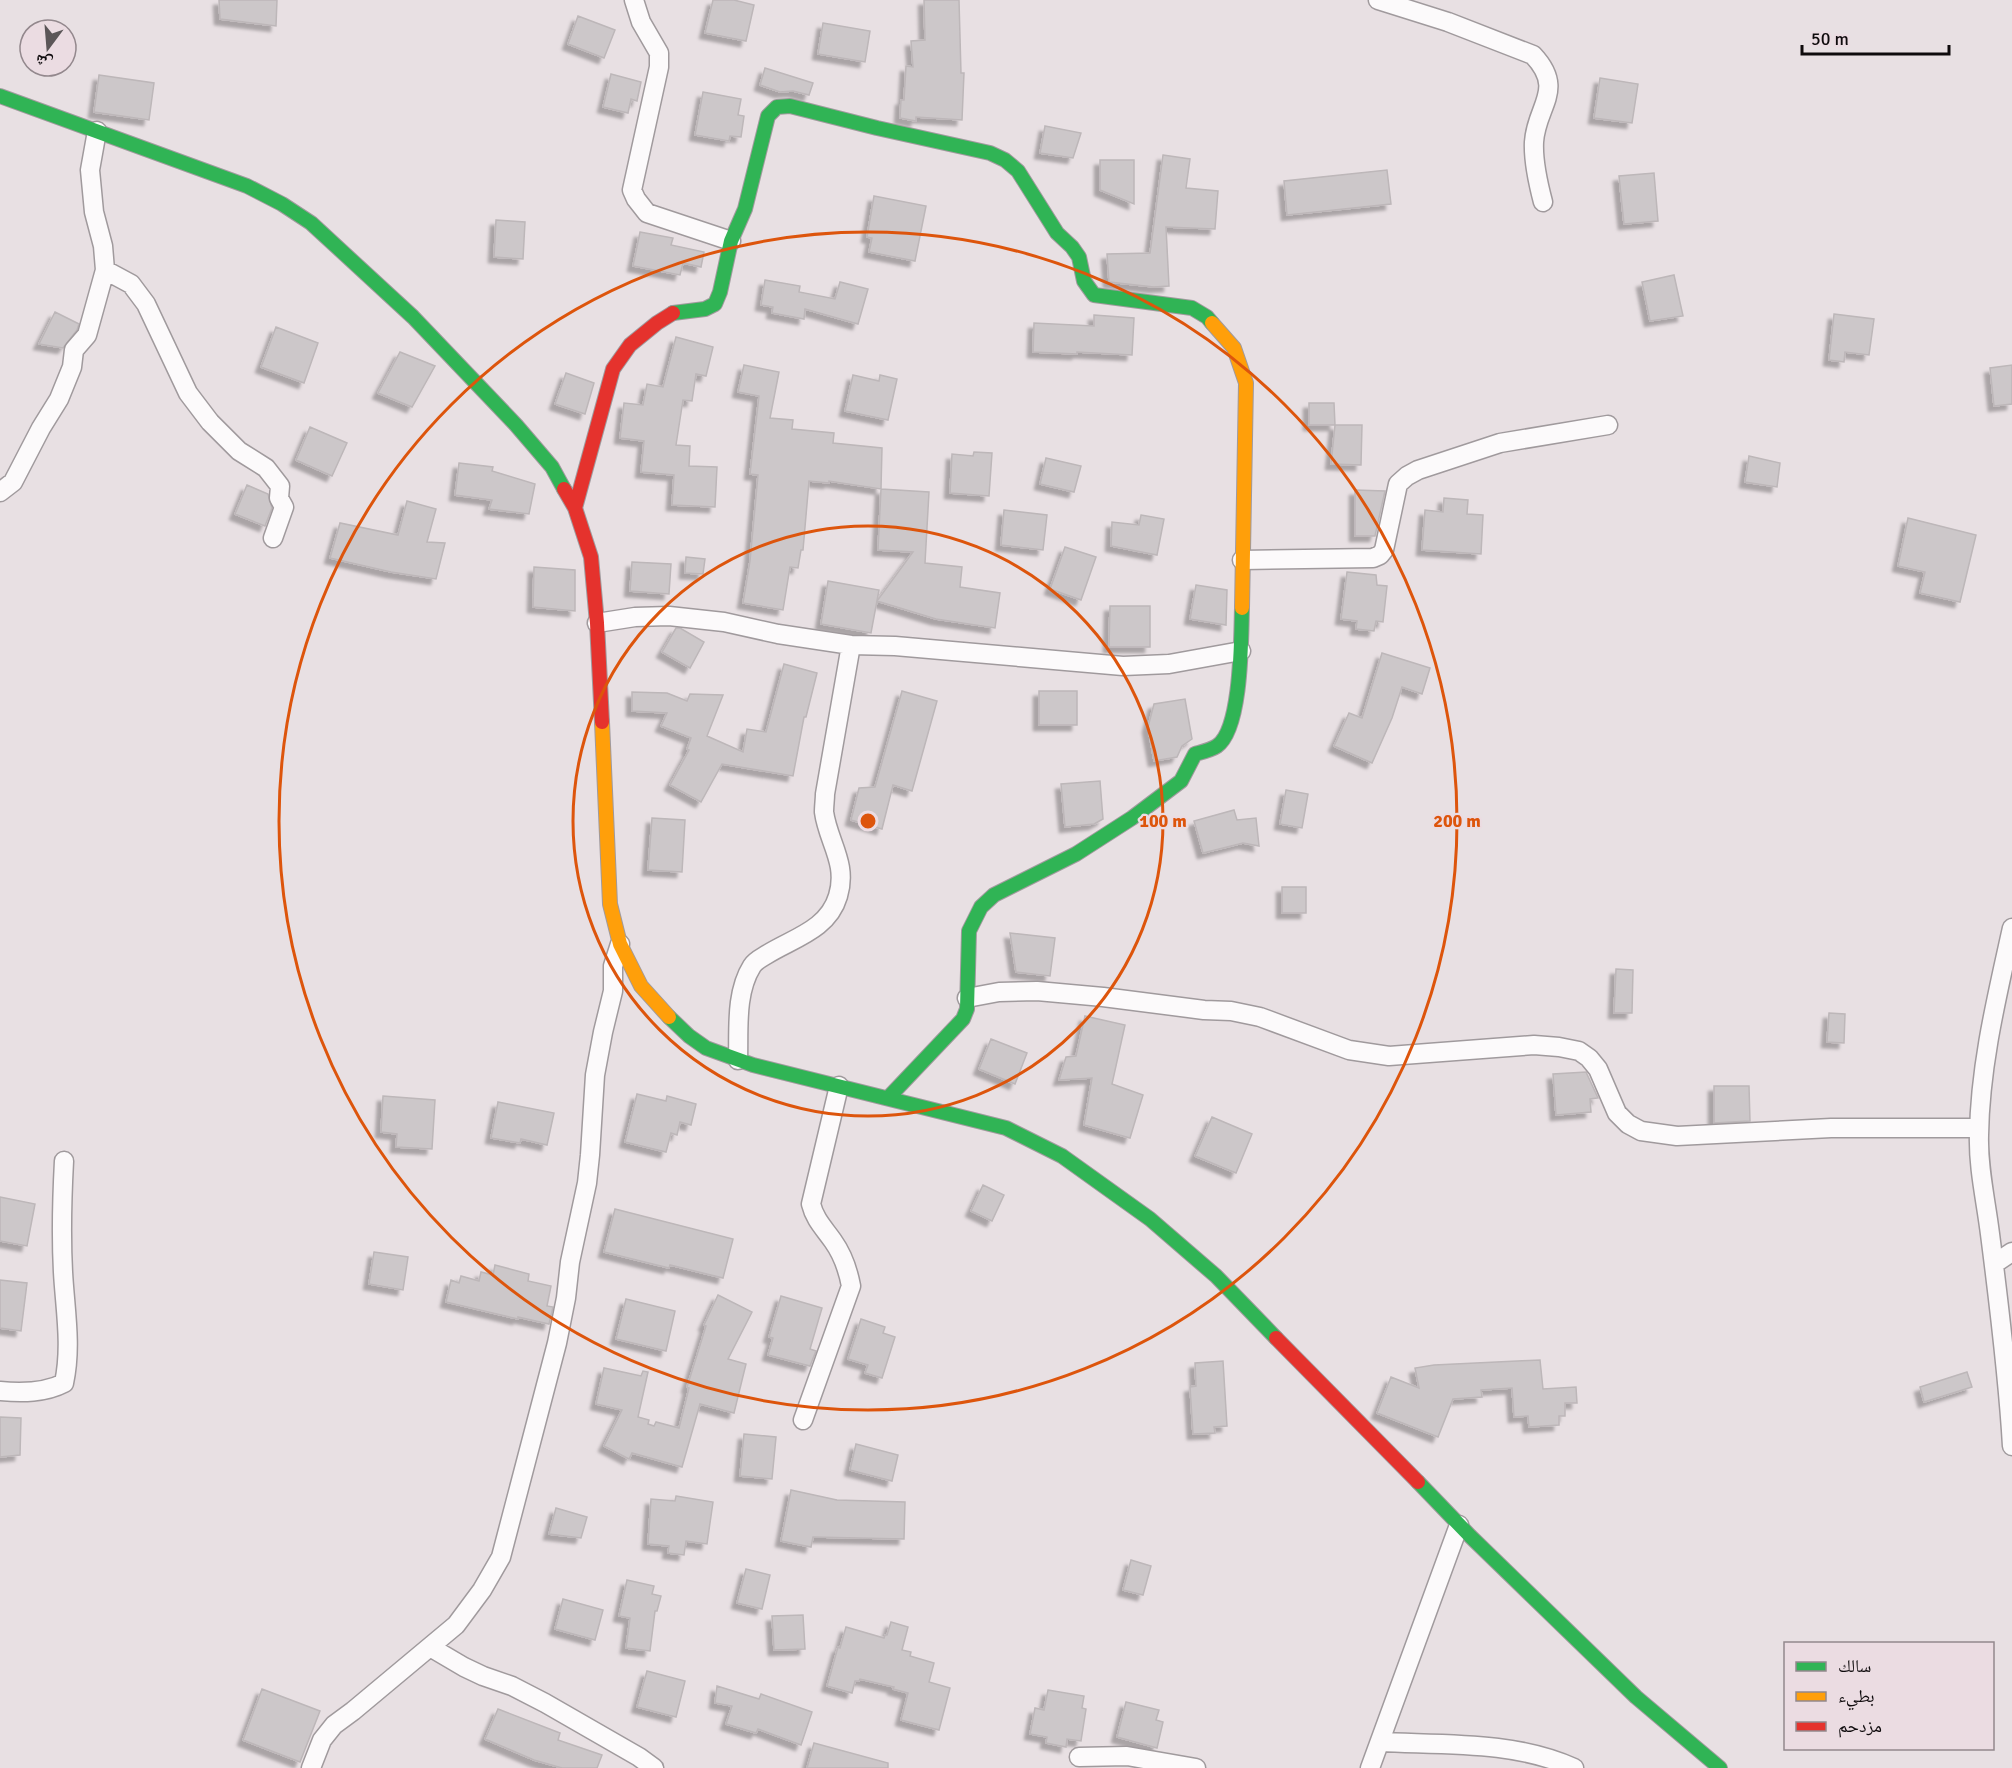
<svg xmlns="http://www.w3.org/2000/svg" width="2012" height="1768" viewBox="0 0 2012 1768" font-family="Signika,'Noto Naskh Arabic',sans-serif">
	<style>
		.building { fill: #ccc7c9; stroke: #bdb7b9; stroke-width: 1.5; filter: url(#shadow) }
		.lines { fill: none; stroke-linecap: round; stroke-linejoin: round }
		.street-casing { stroke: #a09a9d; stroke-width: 21 }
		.fast-casing { stroke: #a09a9d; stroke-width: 16 }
		.slow-casing { stroke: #a09a9d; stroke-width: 16 }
		.jam-casing { stroke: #a09a9d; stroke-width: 16 }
		.street { stroke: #fcfafb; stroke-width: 18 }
		.fast { stroke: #30b455; stroke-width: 14 }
		.slow { stroke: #ff9f0a; stroke-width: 14 }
		.jam { stroke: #e5322d; stroke-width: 14 }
		.ring { fill: none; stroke: #dd550c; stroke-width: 3 }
		.centre { fill: #dd550c; stroke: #ebdce2; stroke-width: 3 }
		.ring-label { font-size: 18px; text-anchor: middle; font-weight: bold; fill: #dd550c; stroke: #ebdce2; stroke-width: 4.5; stroke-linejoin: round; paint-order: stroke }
	</style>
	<defs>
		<filter id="shadow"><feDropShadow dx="-5.5" dy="5.5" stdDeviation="1.5" flood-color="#0004"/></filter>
	</defs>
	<rect width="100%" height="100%" fill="#e8e0e3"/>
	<path class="building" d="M219,0H277L276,26L220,19Z
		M713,0H734L754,5L746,41L705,33Z
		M924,0H959L961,73H964L962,120L916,117V121L900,118L901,100H904L906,66L913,67L911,41L925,40Z
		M578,16L615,30L604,58L568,44Z
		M823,23L870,31L865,62L818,54Z
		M765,68L813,83L809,95L793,91L780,92L760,85Z
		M611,74L641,82L637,101L631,99L628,113L603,107Z
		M99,75L154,83L149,120L94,112Z
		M1600,78L1638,84L1632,123L1594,118Z
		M703,92L741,99L738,115L744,116L741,137L730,136L729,141L695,135Z
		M1045,126L1081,133L1073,158L1040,153Z
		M1163,155L1190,159L1186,188L1218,191L1215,229L1166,227L1169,286L1154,287L1109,282L1107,254L1150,253Z
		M1100,160H1134V204L1100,190Z
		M1387,170L1391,204L1287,215L1284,181Z
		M1654,173L1658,221L1624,224L1619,176Z
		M874,196L926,206L915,261L869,252L872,238L867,237Z
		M496,220L525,222L523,259L494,257Z
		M640,232L673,238L671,245L704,252L701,267L683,263L680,275L633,266Z
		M1674,275L1683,316L1650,321L1642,282Z
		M765,280L800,286L799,292L835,299L840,282L868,289L858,324L805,309L804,319L772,313L773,307L761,305Z
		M55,312L79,324L77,330L63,348L39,344Z
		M1834,314L1874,319L1869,355L1845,352L1844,362L1829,360Z
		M1094,315L1134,318L1132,355L1077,352V354L1033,352L1034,323L1094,326Z
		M276,327L318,343L304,383L261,367Z
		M676,337L713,347L706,376L696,374L692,401L683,400L676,445L690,446L689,466L717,467L715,507L672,505L674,475L641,472L644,441L620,438L624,403L643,405L647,384L663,387Z
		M400,352L435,366L412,407L378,393Z
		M744,365L779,372L770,418L793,420L792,429L834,433L833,443L882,448L881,489L829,481V483L809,481L803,550H801L798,568L790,567L783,610L743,603L750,561L758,475L750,474L759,396L738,392Z
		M2012,365V404L1994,406L1990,368Z
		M566,373L594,383L585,414L555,404Z
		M853,375L879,381L880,375L897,379L888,420L845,411Z
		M1309,403H1334L1335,425H1309Z
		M1335,425H1362L1361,465L1331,464Z
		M310,427L347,443L332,476L296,460Z
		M974,452L992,453L989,496L950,493L952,454L973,456Z
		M1749,456L1780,463L1777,487L1745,482Z
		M1046,458L1081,466L1074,492L1040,484Z
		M459,463L493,467L492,471L535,484L529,514L489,509L492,500L455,495Z
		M247,485L268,494L272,508L265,526L235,514Z
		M881,489L929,492L925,563L962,567L960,587L1000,593L995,628L936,619L877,601L913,552L878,550Z
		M1355,490L1385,491L1375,536H1355Z
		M1444,498L1468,500L1467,514L1483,515L1481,554L1422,550L1425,510L1443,512Z
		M407,501L436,509L427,542L445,543L436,579L391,572L330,558L340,523L398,535Z
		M1004,510L1047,515L1043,550L1001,545Z
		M1141,515L1164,519L1157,555L1111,546L1112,522L1139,525Z
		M1908,518L1976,535L1960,602L1920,593L1925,572L1898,566Z
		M1065,547L1096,557L1081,600L1050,589Z
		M686,557L705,559L703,574L685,573Z
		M632,562L671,564L669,594L630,591Z
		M534,567L575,570V611L533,607Z
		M1347,572L1376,575L1377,585L1387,586L1383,622L1376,621L1374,631L1356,629L1357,621L1341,619Z
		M828,581L879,590L871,633L821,624Z
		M1196,585L1227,590L1226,625L1190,619Z
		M1110,606H1150V647H1109Z
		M676,628H680L704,642L690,668L662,652Z
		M1382,653L1430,668L1422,694L1402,687L1392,718L1372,763L1334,746L1349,713L1362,718Z
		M784,664L817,673L806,717H804L793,776L722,764L701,802L670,785L689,750L687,749L691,738L661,726L667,713L632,711V692L667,693L687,701L690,694L723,695L707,736L743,752L747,729L766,732Z
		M902,691L937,701L912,791L893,785L882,829L851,820L859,788L875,787Z
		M1039,691H1077V725H1039Z
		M1185,699L1192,739L1182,746L1177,757L1154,761L1148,727L1154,704Z
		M1100,781L1103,819L1094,824L1065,827L1061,784Z
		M1286,790L1308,794L1302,828L1280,824Z
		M1234,810L1237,820L1256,818L1259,846L1243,843L1203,853L1194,821Z
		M652,818L685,820L682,872L648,870Z
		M1282,887H1306V913H1282Z
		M1010,933L1055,938L1050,976L1016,972Z
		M1616,969L1633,970L1632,1013H1614Z
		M1829,1013L1845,1014L1844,1043L1827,1042Z
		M1085,1016L1125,1025L1112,1084L1143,1095L1130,1138L1084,1125L1092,1078L1059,1080L1066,1057L1076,1056Z
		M991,1039L1027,1053L1015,1084L979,1069Z
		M1586,1072L1598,1098L1590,1099L1591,1112L1556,1115L1553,1074Z
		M1714,1086H1749L1750,1121L1714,1123Z
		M637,1094L666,1101L667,1096L696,1104L691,1125L680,1122L677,1135L671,1133L666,1152L625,1142Z
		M383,1096L435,1100L432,1149L396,1147L397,1134L381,1132Z
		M498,1102L554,1113L547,1145L521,1139L520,1143L491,1138Z
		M1212,1117L1252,1134L1236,1173L1195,1156Z
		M983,1185L1004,1195L992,1221L971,1211Z
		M0,1197L35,1204L27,1246L0,1241Z
		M615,1209L733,1239L723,1278L670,1265L669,1268L604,1252Z
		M374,1252L408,1257L403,1290L369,1284Z
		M495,1265L529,1274L528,1281L551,1286L547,1306L553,1307L549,1324L518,1317V1319L446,1302L451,1280L459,1283L461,1276L479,1281L481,1272L493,1275Z
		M0,1280L27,1283L21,1331L0,1328Z
		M718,1295L752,1312L728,1359L746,1364L734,1413L700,1404L682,1467L632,1453L629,1459L604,1446L622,1410L596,1404L604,1368L641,1376L643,1371L648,1372L638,1417L649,1420L648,1424L654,1426L656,1422L679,1428L689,1388L687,1387L706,1326L704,1325Z
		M781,1296L822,1308L810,1349L816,1351L810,1366L768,1355L773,1338L769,1337Z
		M626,1299L675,1311L666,1351L616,1339Z
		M861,1319L885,1327L883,1333L895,1337L882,1378L865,1373L868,1365L848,1359Z
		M1540,1360L1543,1389L1576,1387L1577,1403H1565V1416H1559V1425L1529,1427L1528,1416L1514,1417L1512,1388L1481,1390L1482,1397L1453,1399L1438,1437L1377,1413L1391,1377L1419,1388L1415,1368L1434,1365Z
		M1223,1361L1227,1426L1214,1427L1215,1433L1193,1434L1190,1387L1196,1386L1195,1363Z
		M1967,1372L1972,1387L1924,1402L1920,1387Z
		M0,1417L21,1418L20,1455L0,1457Z
		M744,1434L776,1437L772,1479L740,1476Z
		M856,1444L898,1455L892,1481L850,1470Z
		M791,1490L837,1500L905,1502L904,1539L813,1537L811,1547L781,1541Z
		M676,1496L713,1502L707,1544L686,1541L684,1555L668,1553L669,1546L648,1544L651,1499L675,1501Z
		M556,1508L587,1517L581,1538L549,1534Z
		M1131,1560L1151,1566L1143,1595L1123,1590Z
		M746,1569L770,1575L762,1609L737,1603Z
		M627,1580L654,1586L652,1594L661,1596L657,1611H655L650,1651L626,1648L630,1618L619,1616Z
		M563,1599L603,1610L595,1640L555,1629Z
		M803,1615L805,1649L774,1650L772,1616Z
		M891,1622L908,1627L902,1650L911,1652L910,1656L934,1663L929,1682L950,1688L939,1730L901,1720L908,1693L893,1689L894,1687L860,1679L859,1681H855L852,1693L827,1686L838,1647L840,1648L846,1627L884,1638L885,1635H887Z
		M647,1671L685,1681L676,1717L637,1707Z
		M717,1686L759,1699L761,1694L812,1712L801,1745L758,1729L756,1733L726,1724L732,1706L715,1703Z
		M262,1689L320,1711L300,1762L243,1740Z
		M1048,1690L1084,1696L1082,1708L1086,1709L1081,1741L1067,1739L1066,1747L1046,1743L1047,1737L1030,1734L1035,1708L1044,1710Z
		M1126,1702L1159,1710L1156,1720L1163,1722L1157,1748L1117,1737Z
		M498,1709L560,1733L558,1740L602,1755L597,1768H562L534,1760L485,1739Z
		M814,1743L888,1763V1768H807Z"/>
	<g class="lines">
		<g class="street-casing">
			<path id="street" d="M634,0L641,22L659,53V67L632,190L636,199L647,213L731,241
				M1378,0L1448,22L1533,55C1566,90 1536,106 1534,142C1533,162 1538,183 1543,202
				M105,270L131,284L146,304L188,393L210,422L239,451L266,468L280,486L279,498L284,507L273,538
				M0,492L13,482L41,428L59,399L72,367L74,350L87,335L105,270L103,246L94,212L90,170L97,131
				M1242,560L1373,558L1380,555L1384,550L1398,484L1407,476L1418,470L1500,443L1608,425
				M597,623L635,617L669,616L724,622L778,634L851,645L895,646L1123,666L1169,664L1241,651
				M2012,928C1997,996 1980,1065 1979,1135C1978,1168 1986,1201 1990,1234C1999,1304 2008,1376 2012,1446
				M967,998L999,992L1037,991L1103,997L1204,1010L1231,1011L1260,1017L1349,1050L1389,1056L1534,1045L1559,1047L1579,1051L1589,1058L1598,1069L1617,1113L1628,1124L1641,1131L1677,1136L1831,1128H1979
				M738,1060C739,1030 735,993 752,966C755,961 761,958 766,955C793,938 828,930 838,896C848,863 828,842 824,812C824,806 825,799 825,794L851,645
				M1994,1264L2012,1252
				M0,1391C22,1393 45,1393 64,1383C72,1346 65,1309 63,1272C61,1235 62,1198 64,1161
				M803,1420L851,1286C848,1270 843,1255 833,1241C824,1228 815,1220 811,1204L839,1086
				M430,1647L464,1667L483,1676L512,1686L545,1703L639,1757L654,1768
				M1380,1742C1445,1745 1515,1741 1574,1768
				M1079,1757L1127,1756L1196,1768
				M311,1768L322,1740L334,1725L353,1711L456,1625L482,1590L501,1557L557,1343L566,1298L570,1262L587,1183L590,1155L595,1075L603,1032L613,991V966L620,944
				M1370,1768L1459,1525"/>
		</g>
		<g class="fast-casing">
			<path id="fast" d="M0,96L247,186L282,204L311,223L413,317L516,425L552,467L564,489
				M673,313L705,309L715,304L720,292L731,241L745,209L768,116L777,107L790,106L877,128L990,153L1005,160L1018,171L1057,233L1072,247L1079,257L1084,281L1094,295L1192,308L1207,317L1212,323
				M669,1017L689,1036L706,1048L753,1065L1006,1128L1062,1156L1150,1219L1216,1276L1276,1338
				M888,1098L963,1019L967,1009L969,931L981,907L994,895L1076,854L1132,818L1181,781L1195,754C1202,752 1211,750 1217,746C1242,729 1241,637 1242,608
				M1418,1482L1470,1536L1636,1697L1720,1768"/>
		</g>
		<g class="slow-casing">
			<path id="slow" d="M1212,323L1234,348L1246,383L1242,608
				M602,722L610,904L620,944L641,986L669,1017"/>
		</g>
		<g class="jam-casing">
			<path id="jam" d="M564,489L575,508L591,557L597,623L602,722
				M575,508L613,369L630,345L657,323L673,313
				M1276,1338L1418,1482"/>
		</g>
		<use href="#street" class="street"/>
		<use href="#fast" class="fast"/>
		<use href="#slow" class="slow"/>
		<use href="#jam" class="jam"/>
	</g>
	<g class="ring">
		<circle cx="868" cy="821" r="295"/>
		<circle cx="868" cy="821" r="589"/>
	</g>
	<circle cx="868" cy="821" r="9" class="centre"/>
	<g class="ring-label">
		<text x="1163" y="827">100 m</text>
		<text x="1457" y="827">200 m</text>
	</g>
	<rect x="1784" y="1642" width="210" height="108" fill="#ebdce2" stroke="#93888d" stroke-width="1.5"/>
	<rect x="1796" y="1662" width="30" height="9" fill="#30b455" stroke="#93888d" stroke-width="1.5"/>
	<text x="1838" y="1672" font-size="18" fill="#0f0b0d">سالك</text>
	<rect x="1796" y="1692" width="30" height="9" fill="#ff9f0a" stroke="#93888d" stroke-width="1.5"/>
	<text x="1838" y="1702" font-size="18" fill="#0f0b0d">بطيء</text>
	<rect x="1796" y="1722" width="30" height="9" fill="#e5322d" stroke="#93888d" stroke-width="1.5"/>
	<text x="1838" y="1732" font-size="18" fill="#0f0b0d">مزدحم</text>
	<g transform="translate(48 48) rotate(196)"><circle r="28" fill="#ebdce2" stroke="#93888d" stroke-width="1.5"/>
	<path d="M0-4.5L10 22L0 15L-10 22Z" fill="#5b5658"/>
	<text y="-9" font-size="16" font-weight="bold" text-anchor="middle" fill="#0f0b0d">ش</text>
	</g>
	<path d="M1802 45v9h147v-9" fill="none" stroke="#0f0b0d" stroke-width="3"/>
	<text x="1811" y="45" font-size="18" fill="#0f0b0d" stroke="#ebdce2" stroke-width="4.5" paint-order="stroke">50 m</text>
</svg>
